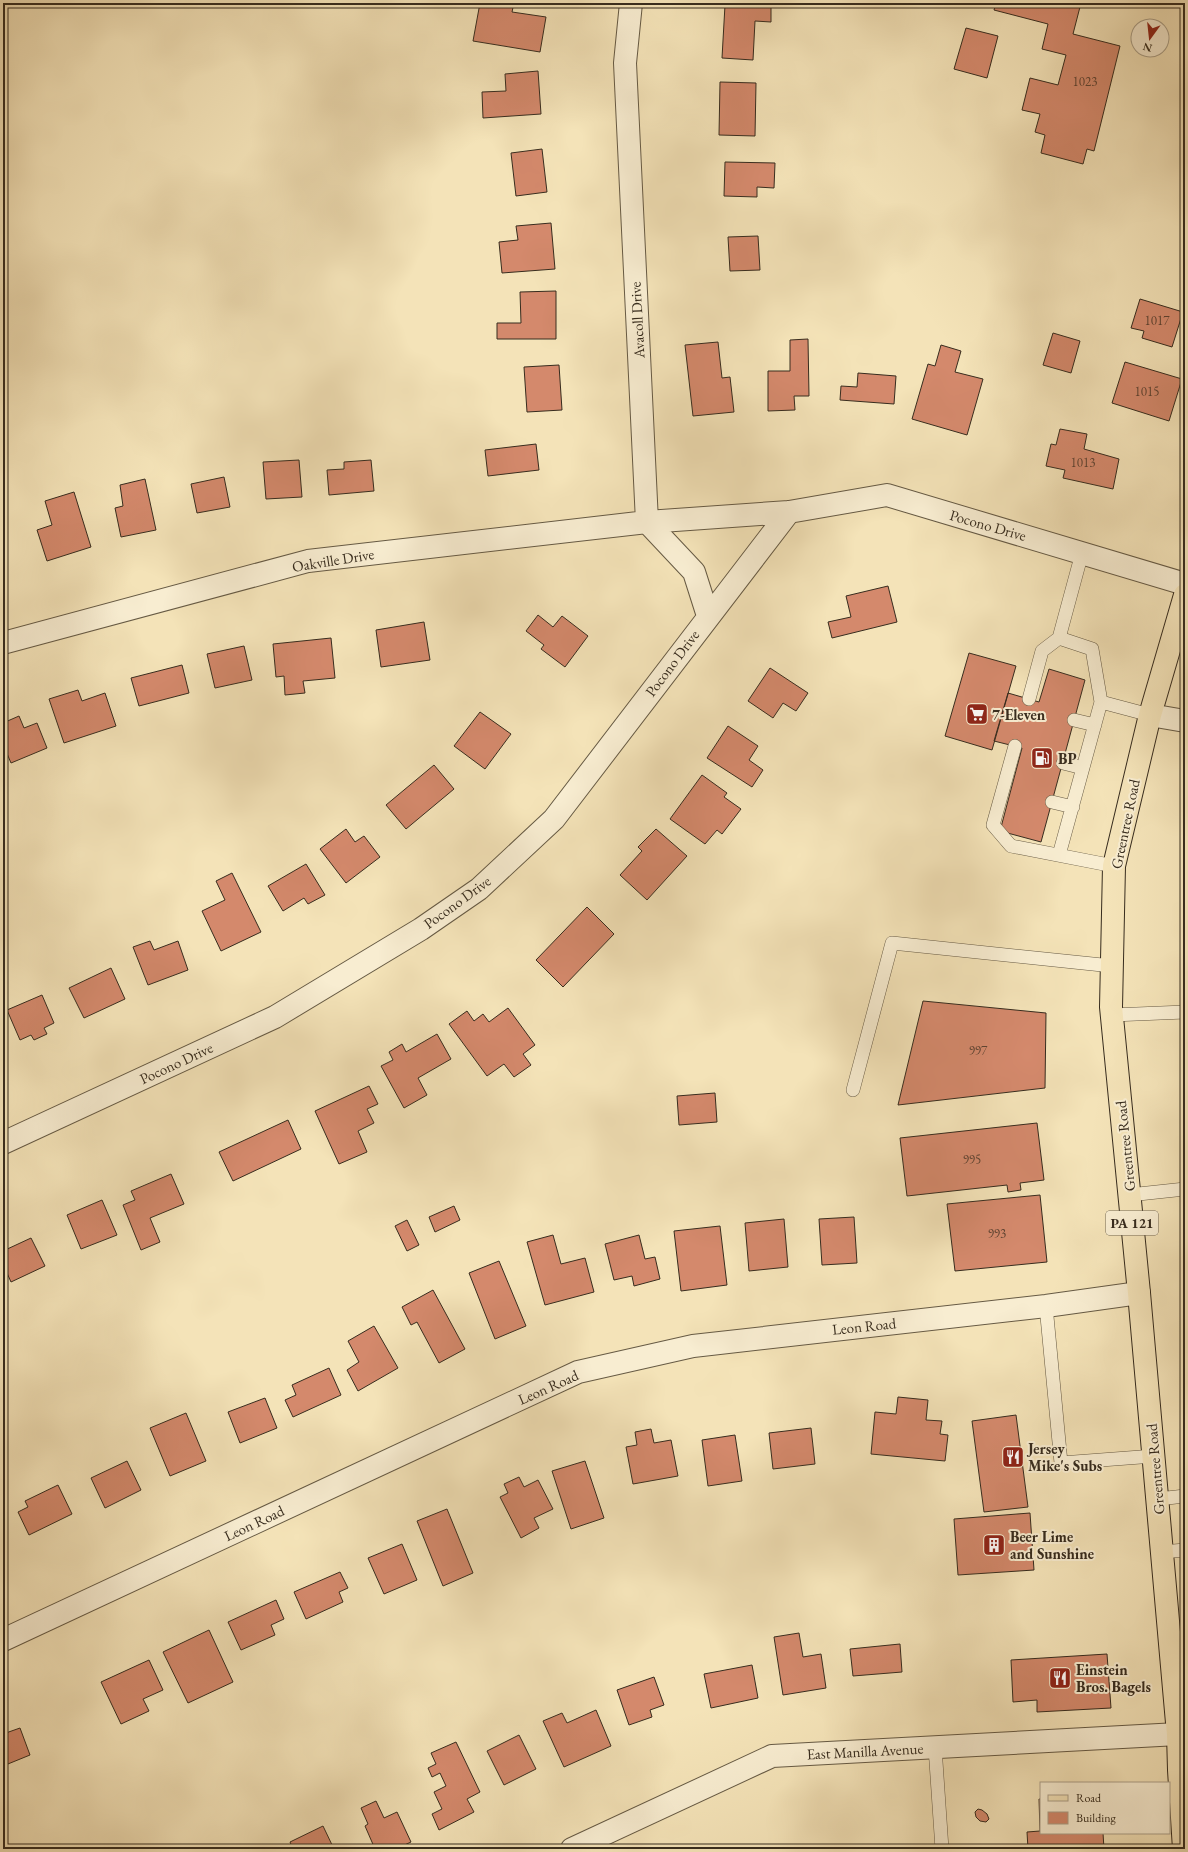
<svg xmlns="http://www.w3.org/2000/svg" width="1188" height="1852" viewBox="0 0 1188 1852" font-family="'EB Garamond',serif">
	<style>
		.building { fill: #d4896c; stroke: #372c1e }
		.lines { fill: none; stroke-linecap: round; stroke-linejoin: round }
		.lane-casing { stroke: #665a44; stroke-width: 14 }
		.street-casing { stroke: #665a44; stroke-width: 24 }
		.primary-casing { stroke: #372c1e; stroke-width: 24 }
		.lane { stroke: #f8edd1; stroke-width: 13 }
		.street { stroke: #f8edd1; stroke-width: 22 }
		.primary { stroke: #f4e3b8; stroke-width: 22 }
		.labels { text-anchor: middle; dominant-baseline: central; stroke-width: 4; stroke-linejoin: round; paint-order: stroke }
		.number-label { font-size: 13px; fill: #5e4332 }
		.shield { fill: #f8edd1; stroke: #716654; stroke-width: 1 }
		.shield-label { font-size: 14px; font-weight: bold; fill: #372c1e }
		.street-label { font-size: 15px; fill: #372c1e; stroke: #f8edd1 }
		.poi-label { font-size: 15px; font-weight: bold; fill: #372c1e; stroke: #f8edd1; text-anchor: start }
	</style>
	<rect width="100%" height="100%" fill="#f4e3b8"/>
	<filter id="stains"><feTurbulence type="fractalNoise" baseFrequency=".005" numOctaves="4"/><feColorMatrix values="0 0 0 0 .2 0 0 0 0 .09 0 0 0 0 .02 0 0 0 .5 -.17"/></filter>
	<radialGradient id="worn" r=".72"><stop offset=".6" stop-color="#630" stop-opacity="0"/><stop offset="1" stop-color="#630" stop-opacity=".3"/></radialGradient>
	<path class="building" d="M480,3H514L512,12L546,17L540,52L473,41Z
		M996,3H1081L1073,34L1120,46L1094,151L1087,149L1083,164L1041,153L1045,135L1035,132L1040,114L1022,110L1030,78L1058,85L1066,55L1042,49L1048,24L994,10Z
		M725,5L771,7V22L755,21L753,60L722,58Z
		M966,28L998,36L987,78L954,69Z
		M538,71L541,114L483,118L482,92L506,91L505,74Z
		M720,82L756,83L755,136L719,135Z
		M542,149L547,192L516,196L511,153Z
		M725,162L775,163L774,188L757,187V197L724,196Z
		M551,223L555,269L502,273L499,242L518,240L516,226Z
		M758,236L760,270L730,271L728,237Z
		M556,291V339H497V323H521L520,292Z
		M1140,299L1183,312L1172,347L1142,338L1144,331L1131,328Z
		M1053,333L1080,341L1071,373L1043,365Z
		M808,339L809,396H794L795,410L768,411V371H790V340Z
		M718,342L722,378L730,377L734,412L693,416L685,345Z
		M941,345L961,351L955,372L983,379L967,435L912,419L928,364L935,366Z
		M1125,362L1182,379L1169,421L1112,403Z
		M559,365L562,410L527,412L524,367Z
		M858,373L896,376L894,404L840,400L841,386L857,387Z
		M1060,429L1087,434L1084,449L1119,459L1113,489L1063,478L1065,470L1046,466L1051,444L1056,445Z
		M536,444L539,470L488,476L485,450Z
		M299,460L302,497L266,499L263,462Z
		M371,460L374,491L329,495L327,470L344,469V462Z
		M224,477L230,507L197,513L191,484Z
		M145,479L156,530L121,537L115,508L123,506L120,485Z
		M74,492L91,547L47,561L37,530L52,525L45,501Z
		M888,586L897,622L832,638L828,622L851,617L846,596Z
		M538,615L553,627L562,616L588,636L565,667L541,649L544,645L526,631Z
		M424,622L430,660L381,667L376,630Z
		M331,638L335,678L303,681L305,693L285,695L284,676L276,677L273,644Z
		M244,646L252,680L215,688L207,654Z
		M969,653L1016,666L992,750L945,736Z
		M182,665L189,693L139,706L131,678Z
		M770,668L808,693L796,711L783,703L773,718L748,701Z
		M1049,669L1085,680L1041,842L1000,831L1022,748L994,741L1008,693L1039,702Z
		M78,690L82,701L105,693L116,726L64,743L49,699Z
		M480,712L511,734L485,769L454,746Z
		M19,716L24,728L37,723L47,748L11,763L3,744V723Z
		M728,726L758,746L749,760L763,770L752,787L707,758Z
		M434,765L454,789L406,829L386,805Z
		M702,775L727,793L724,797L741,809L722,834L717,830L705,844L670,819Z
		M346,829L355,842L364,836L380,857L346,883L320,849Z
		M656,829L687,856L647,900L620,875L642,851L638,847Z
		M306,864L325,895L308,904L304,898L283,911L268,886Z
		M232,873L261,932L221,951L202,911L225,900L216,881Z
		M587,907L614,934L563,987L536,960Z
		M150,941L154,950L178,941L188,970L148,985L133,947Z
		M111,968L125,999L84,1018L69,988Z
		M42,995L54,1023L44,1028L47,1034L34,1040L31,1035L20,1040L7,1010Z
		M923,1001L1046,1013L1045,1088L898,1105Z
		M508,1008L535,1045L523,1054L531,1065L514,1077L504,1064L487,1076L449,1024L467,1011L474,1021L483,1014L489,1022Z
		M437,1034L451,1059L418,1078L427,1095L404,1108L381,1066L393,1060L389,1052L402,1044L406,1052Z
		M369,1086L378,1104L367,1109L374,1123L358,1131L367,1152L339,1164L315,1111Z
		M715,1093L717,1122L679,1125L677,1096Z
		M288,1120L301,1149L233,1181L219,1152Z
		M1037,1123L1044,1180L1020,1183L1021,1190L1008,1192L1007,1185L907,1196L900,1138Z
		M171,1174L184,1204L150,1218L160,1242L141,1250L123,1205L135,1200L131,1191Z
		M1040,1195L1047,1262L955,1271L947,1204Z
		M102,1200L117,1235L81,1249L67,1215Z
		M454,1206L460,1220L435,1232L429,1217Z
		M854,1217L857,1263L822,1265L819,1219Z
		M784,1219L788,1267L749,1271L745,1223Z
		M407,1220L419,1245L407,1251L395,1226Z
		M720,1226L727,1285L681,1291L674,1231Z
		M553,1235L561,1264L585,1258L594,1292L545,1305L527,1242Z
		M639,1235L645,1259L655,1257L660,1279L634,1286L632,1276L614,1280L605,1244Z
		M31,1238L45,1266L11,1282L3,1264V1251Z
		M499,1261L526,1326L495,1339L469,1273Z
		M433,1290L465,1349L439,1363L417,1322L411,1325L402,1307Z
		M374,1326L398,1368L358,1391L347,1370L359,1362L348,1341Z
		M329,1368L341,1395L293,1417L285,1400L296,1395L292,1385Z
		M898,1397L928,1400L926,1420L942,1421L940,1434L948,1435L945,1461L871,1454L875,1412L896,1414Z
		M265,1398L277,1428L240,1443L228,1412Z
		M186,1413L206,1461L170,1476L150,1428Z
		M1016,1415L1028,1507L984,1512L972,1421Z
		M811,1428L815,1464L773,1469L769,1433Z
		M651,1429L654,1443L671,1440L678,1476L633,1484L626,1447L637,1445L635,1432Z
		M735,1435L742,1481L708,1486L702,1440Z
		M127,1461L141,1490L105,1508L91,1478Z
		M585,1461L604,1518L571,1529L552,1471Z
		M519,1477L524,1487L538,1480L553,1509L534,1518L539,1528L521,1538L500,1497L508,1493L504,1484Z
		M58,1485L72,1514L29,1535L18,1512L28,1507L25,1501Z
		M447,1509L473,1573L443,1586L417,1521Z
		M1030,1513L1034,1570L958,1575L954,1519Z
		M402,1544L417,1580L384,1594L368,1558Z
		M340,1572L348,1588L339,1592L343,1602L306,1619L294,1592Z
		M276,1600L284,1619L271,1625L275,1635L241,1650L228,1622Z
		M209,1630L233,1682L188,1703L163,1652Z
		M799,1633L803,1657L821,1654L826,1688L783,1695L774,1637Z
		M900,1644L902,1672L853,1676L850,1649Z
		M1107,1654L1111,1708L1037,1712V1700L1013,1702L1011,1660Z
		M149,1660L163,1690L143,1699L149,1711L121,1724L101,1682Z
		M752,1665L758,1698L711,1708L704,1674Z
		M654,1677L664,1705L650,1710L652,1717L629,1725L617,1690Z
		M596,1710L611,1746L564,1767L543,1721L562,1713L567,1723Z
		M20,1728L30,1755L3,1766V1734Z
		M519,1735L536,1769L504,1785L487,1751Z
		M456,1742L480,1792L467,1799L474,1812L439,1830L432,1814L442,1809L434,1792L446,1786L440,1773L432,1777L428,1768L436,1764L431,1753Z
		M1039,1799H1041V1833H1103L1104,1849H1028L1027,1832L1040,1831Z
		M376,1801L384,1818L397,1812L411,1842L396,1849H375L365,1826L368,1824L361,1808Z
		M978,1809L982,1810L987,1814L989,1819L986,1822L980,1821L976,1817L975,1812Z
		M323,1826L334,1849H293L290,1842Z
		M850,1845L851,1849H824Z"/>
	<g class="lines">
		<g class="lane-casing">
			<path id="lane" d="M1059,638L1092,649L1101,702L1059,855
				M1029,699L1042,651L1059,638L1082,553
				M1101,702L1150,715
				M1074,720L1095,725
				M1015,746L993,825L1011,846L1114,866
				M1063,763L1083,768
				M1052,802L1073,807
				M1112,1015L1185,1012
				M853,1090L892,943L1112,966
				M1129,1195L1185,1189
				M1046,1306L1061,1463L1154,1456
				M1158,1499L1185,1496
				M1162,1552L1185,1550
				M935,1747L942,1849"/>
		</g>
		<g class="street-casing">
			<path id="street" d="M631,3L625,63L647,522L694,572L708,616
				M3,643L308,561L647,522L789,512L887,495L1185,584
				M1150,715L1185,721
				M3,1143L275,1017L421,929L479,889L554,819L789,512
				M3,1640L578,1372L693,1346L1046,1306L1139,1293
				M572,1849L772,1756L1178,1734"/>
		</g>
		<g class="primary-casing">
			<path id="primary" d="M1184,1849L1179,1770L1178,1734L1139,1293L1111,1007L1114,866L1150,715L1185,595"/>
		</g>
		<use href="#lane" class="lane"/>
		<use href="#street" class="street"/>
		<use href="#primary" class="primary"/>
	</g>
	<defs>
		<g id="supermarket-square" transform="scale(1.15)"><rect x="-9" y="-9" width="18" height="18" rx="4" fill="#8f2418" stroke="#f8edd1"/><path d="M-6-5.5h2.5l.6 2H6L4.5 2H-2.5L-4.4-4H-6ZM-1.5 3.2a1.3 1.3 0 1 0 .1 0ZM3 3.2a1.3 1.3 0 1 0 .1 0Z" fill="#fff"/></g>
		<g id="fuel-square" transform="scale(1.15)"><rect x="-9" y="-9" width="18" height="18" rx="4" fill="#8f2418" stroke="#f8edd1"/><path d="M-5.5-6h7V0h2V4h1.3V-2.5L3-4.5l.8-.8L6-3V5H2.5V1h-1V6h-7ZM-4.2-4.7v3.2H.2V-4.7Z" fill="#fff"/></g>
		<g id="restaurant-square" transform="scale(1.15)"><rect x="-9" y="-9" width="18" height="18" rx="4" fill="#8f2418" stroke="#f8edd1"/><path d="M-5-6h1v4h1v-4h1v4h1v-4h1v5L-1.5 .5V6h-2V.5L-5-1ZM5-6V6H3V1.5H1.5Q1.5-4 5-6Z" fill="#fff"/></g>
		<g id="building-square" transform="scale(1.15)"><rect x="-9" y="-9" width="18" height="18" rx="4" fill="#8f2418" stroke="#f8edd1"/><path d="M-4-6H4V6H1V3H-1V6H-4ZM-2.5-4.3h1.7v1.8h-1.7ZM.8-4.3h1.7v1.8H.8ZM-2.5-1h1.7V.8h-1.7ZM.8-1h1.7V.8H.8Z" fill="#fff"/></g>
	</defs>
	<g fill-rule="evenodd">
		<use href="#supermarket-square" x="977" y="714"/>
		<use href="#fuel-square" x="1042" y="758"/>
		<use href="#restaurant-square" x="1013" y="1457"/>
		<use href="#building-square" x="994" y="1545"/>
		<use href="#restaurant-square" x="1060" y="1678"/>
	</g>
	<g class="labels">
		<g class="number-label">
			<text x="1085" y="81">1023</text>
			<text x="1157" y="320">1017</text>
			<text x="1147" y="391">1015</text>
			<text x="1083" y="462">1013</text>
			<text x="978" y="1050">997</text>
			<text x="972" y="1159">995</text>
			<text x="997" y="1233">993</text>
		</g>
		<rect class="shield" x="1106" y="1211" width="52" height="24" rx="3"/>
		<g class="shield-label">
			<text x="1132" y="1223">PA 121</text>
		</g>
		<g class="street-label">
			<text transform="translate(637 320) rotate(-93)">Avacoll Drive</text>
			<text transform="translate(988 525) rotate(16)">Pocono Drive</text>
			<text transform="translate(333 560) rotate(-9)">Oakville Drive</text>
			<text transform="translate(672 663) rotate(-53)">Pocono Drive</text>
			<text transform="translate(1125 824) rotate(-78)">Greentree Road</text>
			<text transform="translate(457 902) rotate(-36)">Pocono Drive</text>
			<text transform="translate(176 1063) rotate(-25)">Pocono Drive</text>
			<text transform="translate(1125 1146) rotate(-96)">Greentree Road</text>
			<text transform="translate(864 1326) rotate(-6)">Leon Road</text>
			<text transform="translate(548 1387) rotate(-24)">Leon Road</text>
			<text transform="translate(1155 1469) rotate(-95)">Greentree Road</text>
			<text transform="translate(254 1523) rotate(-25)">Leon Road</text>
			<text transform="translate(865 1751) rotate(-3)">East Manilla Avenue</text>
		</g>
		<g class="poi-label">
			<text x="992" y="714">7-Eleven</text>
			<text x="1058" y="758">BP</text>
			<text x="1028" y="1448">Jersey<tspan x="1028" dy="17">Mike's Subs</tspan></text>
			<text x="1010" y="1536">Beer Lime<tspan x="1010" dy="17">and Sunshine</tspan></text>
			<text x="1076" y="1669">Einstein<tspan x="1076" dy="17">Bros. Bagels</tspan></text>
		</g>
	</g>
	<rect width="1188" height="1852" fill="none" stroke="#f4e3b8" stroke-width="16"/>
	<rect x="4" y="4" width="1180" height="1844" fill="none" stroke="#372c1e" stroke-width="2"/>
	<rect x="8" y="8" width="1172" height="1836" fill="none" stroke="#372c1e"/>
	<rect x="1040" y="1782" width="130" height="52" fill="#f8edd1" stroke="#aba089"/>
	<rect x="1048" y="1795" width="20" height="6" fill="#f4e3b8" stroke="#aba089"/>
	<text x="1076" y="1802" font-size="12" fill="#372c1e">Road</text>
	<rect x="1048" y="1812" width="20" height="12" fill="#d4896c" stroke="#aba089"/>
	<text x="1076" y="1822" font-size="12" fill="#372c1e">Building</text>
	<g transform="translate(1150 38) rotate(195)"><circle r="19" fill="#f8edd1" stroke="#aba089"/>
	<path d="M0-3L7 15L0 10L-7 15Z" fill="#8f2418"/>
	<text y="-6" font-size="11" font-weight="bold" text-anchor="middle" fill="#372c1e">N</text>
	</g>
	<rect width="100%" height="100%" filter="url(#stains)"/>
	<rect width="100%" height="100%" fill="url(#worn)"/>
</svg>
